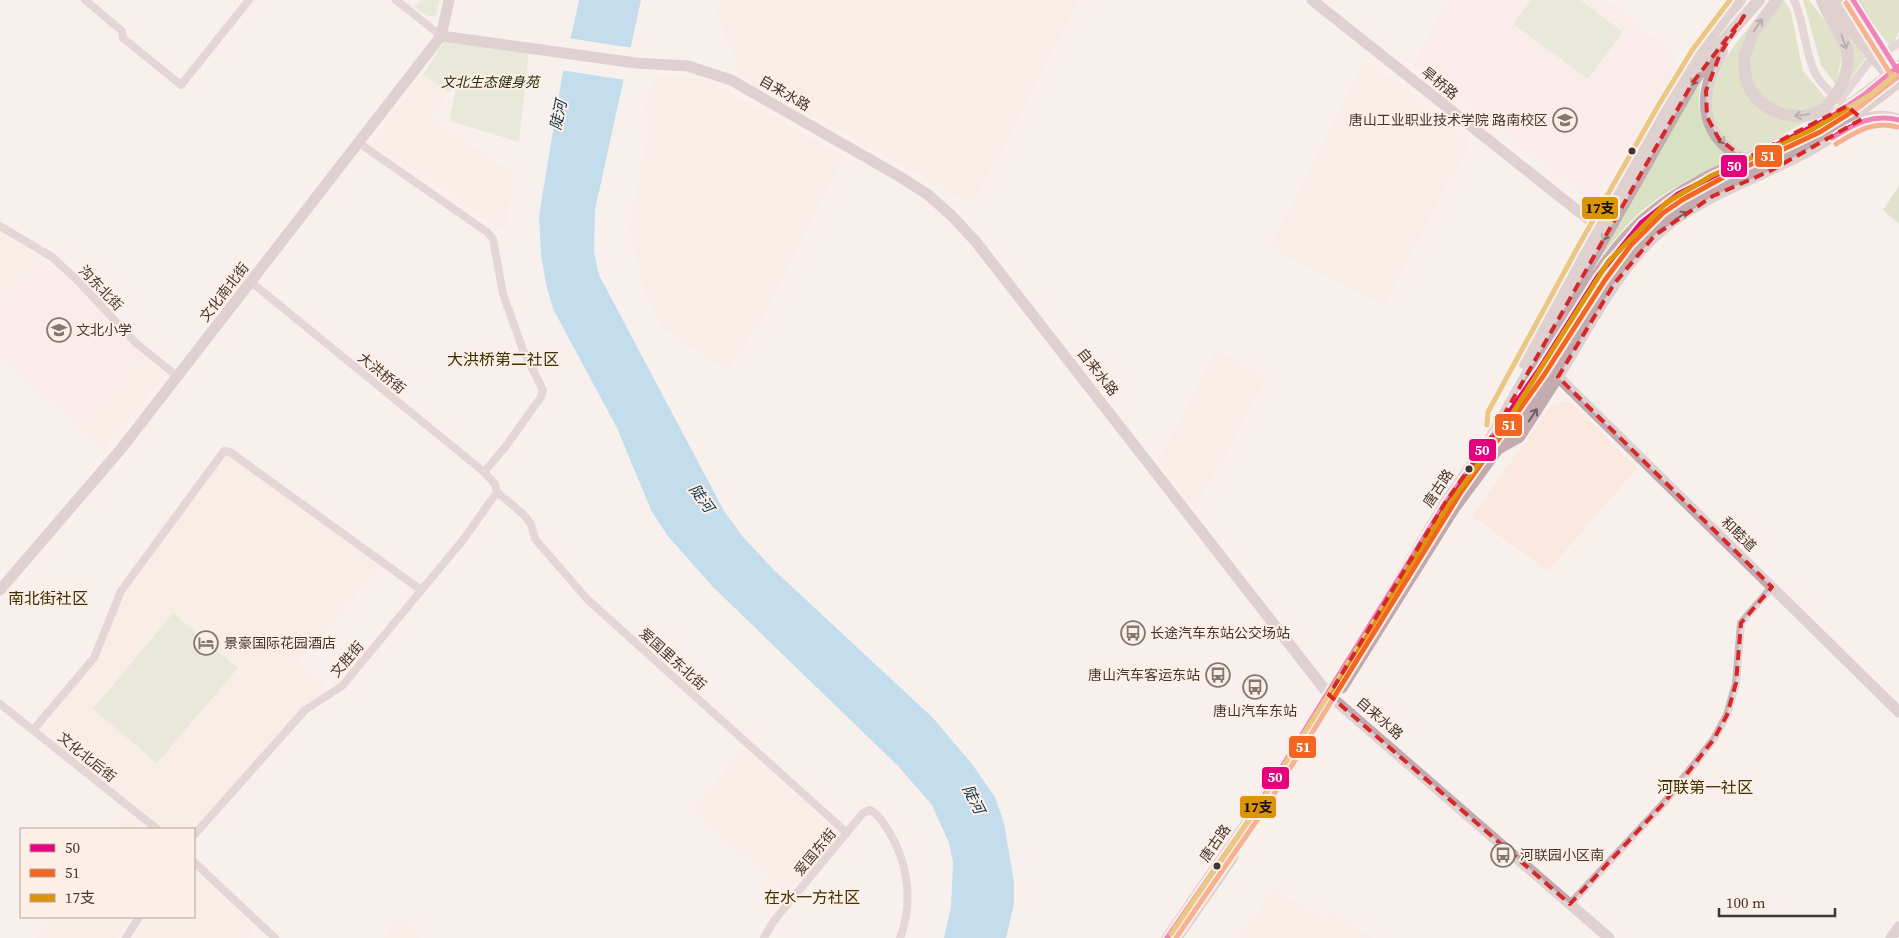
<svg xmlns="http://www.w3.org/2000/svg" width="1899" height="938" viewBox="0 0 1899 938" font-family="'Source Serif 4','Noto Sans SC',serif">
	<style>
		.built { fill: #fbe9df }
		.education { fill: #fae7e9 }
		.green { fill: #d8e1c1 }
		.forest { fill: #c3d2a0 }
		.water { fill: #85c5ed }
		.pier { fill: #f8f0ec }
		.lines { fill: none; stroke-linecap: round; stroke-linejoin: round }
		.street { stroke: #ccb6bb; stroke-width: 8 }
		.secondary { stroke: #c2a9b0; stroke-width: 11 }
		.primary { stroke: #c3abb0; stroke-width: 12 }
		.primary-bridge { stroke: #c3abb0; stroke-width: 12 }
		.bus-1-casing { stroke: #feefe6; stroke-width: 9 }
		.bus-2-casing { stroke: #feefe6; stroke-width: 9 }
		.bus-3-casing { stroke: #feefe6; stroke-width: 9 }
		.bus-1 { stroke: #e5007d; stroke-width: 5 }
		.bus-2 { stroke: #f26522; stroke-width: 5 }
		.bus-3 { stroke: #dc9508; stroke-width: 5 }
		.oneway { stroke: #6e605e }
		.marked { fill: none; stroke: #d62828; stroke-width: 4; stroke-dasharray: 10 6; stroke-linejoin: round }
		.bus-dot { fill: #413732; stroke: #feefe6; stroke-width: 2 }
		.labels { text-anchor: middle; dominant-baseline: central; stroke-width: 4; stroke-linejoin: round; paint-order: stroke }
		.park-label { font-size: 14px; font-style: italic; fill: #24310c; stroke: #feefe6 }
		.street-label { font-size: 14px; fill: #413732; stroke: #feefe6 }
		.poi-label { font-size: 14px; fill: #413732; stroke: #feefe6; text-anchor: start }
		.water-label { font-size: 15px; font-style: italic; fill: #0b354d; stroke: #feefe6 }
		.quarter-label { font-size: 16px; fill: #3d3106; stroke: #feefe6 }
		.line-badge { stroke: #feefe6; stroke-width: 2 }
		.badge-label { font-size: 14px; text-anchor: middle; font-weight: bold; fill: #fff }
		.pale-badge-label { font-size: 14px; text-anchor: middle; font-weight: bold; fill: #111 }
	</style>
	<rect width="100%" height="100%" fill="#f8f0ec"/>
	<path class="built" d="M720,0H1080L973,204L740,76L716,9Z
		M1366,59L1470,141L1385,306L1269,247Z
		M423,74L448,92L432,117L514,174L505,232L437,184L372,143Z
		M655,75L703,79L845,157L760,322L728,372L663,328L645,296L629,226L651,117L642,113Z
		M0,230L13,241L41,257L2,303Z
		M1215,350L1267,378L1195,510L1158,461Z
		M144,356L166,375L104,449L80,428Z
		M1571,402L1637,468L1548,571L1472,516L1552,404Z
		M224,445L385,563L299,661L325,684L194,832V829H165L39,728L91,658L117,593L127,573Z
		M743,749L838,833L786,894L691,810Z
		M126,811L145,829H113Z
		M194,870L255,928L249,938H134L146,917H194Z
		M1274,888L1323,919L1330,911L1373,938H1238Z
		M52,917H131L117,938H37Z
		M400,918L421,938H382Z"/>
	<path class="education" d="M1449,0H1607L1673,53L1677,67L1613,172L1594,197L1582,195L1413,64Z
		M41,257L71,282L144,356L80,428L0,360V305Z"/>
	<path class="green" d="M421,0H440L436,16H427L414,7Z
		M1531,0H1580L1623,32L1588,79L1513,24Z
		M445,41L529,52L519,142L449,121L456,89L448,92L423,74Z
		M1701,80C1694,119 1706,132 1733,157C1698,175 1662,191 1634,218C1619,233 1606,250 1594,267Z
		M173,613L238,668L157,763L93,709Z"/>
	<path class="forest" d="M1775,0H1784L1791,12L1803,71L1825,97L1826,110L1772,141L1742,153C1731,143 1717,134 1711,120C1695,84 1751,23 1775,0Z
		M1803,0H1809L1836,35L1843,50L1836,85L1821,65Z
		M1858,0H1899V32L1891,48L1865,13Z
		M1846,35L1866,57L1850,79L1853,62Z
		M1899,186V224L1883,210Z"/>
	<path class="water" d="M579,0H641L595,210L594,252L599,275L724,511L743,537L774,570L933,718L972,764L995,797L1004,823L1014,882V904L1006,938H944L951,907L953,863L949,843L932,805L897,765L713,587L667,535L651,510L617,428L553,309L546,284L541,254L539,216L562,77Z"/>
	<path class="pier" d="M568,38L633,48L625,80L561,70Z"/>
	<g class="lines">
		<path class="street" d="M85,0L122,31L123,38L181,85L249,0
			M396,0L441,36
			M1794,0C1805,24 1804,52 1816,75C1824,88 1838,99 1849,108
			M1840,100L1868,63L1899,43
			M359,143L487,232L493,239L503,294L523,350L543,390L541,397L506,446L484,472
			M0,226L52,257L76,279L136,343L178,377
			M497,492L524,515L531,524L535,539L587,599L847,833
			M0,704L157,829
			M33,730L94,658L121,591L224,451L230,452L421,590
			M194,835L305,710L342,686L463,540L497,492L495,484L484,472L251,282
			M194,862L275,938
			M1570,904L1664,803L1714,739L1727,715L1736,683L1741,623L1772,587
			M126,938L139,917
			M764,938L773,922L863,813L870,810C879,814 882,822 888,830C908,862 914,902 900,938"/>
		<path class="secondary" d="M1312,0L1597,226
			M441,36L636,63L688,66L731,80L897,175L927,194L952,216L976,242L1329,695L1609,938
			M1558,377L1899,712
			M0,590L121,449L441,36L449,0
			M1342,688L1454,509L1499,448
			M1167,938L1259,805L1329,695L1445,503L1492,436
			M1177,938L1233,857
			M1891,938L1899,927"/>
		<path class="primary" d="M1822,0C1835,36 1861,44 1840,88
			M1722,52C1695,98 1700,140 1752,163
			M1745,54L1754,31L1777,0
			M1524,363C1563,289 1603,215 1645,143C1674,93 1702,43 1740,0
			M1492,436L1693,82L1717,48L1759,0
			M1501,445L1555,363
			M1499,448L1519,437C1537,409 1555,382 1572,353C1602,303 1631,248 1681,215C1720,189 1765,174 1806,152C1835,137 1865,107 1899,120"/>
		<path class="primary-bridge" d="M1825,0L1893,80
			M1837,0L1889,61
			M1853,0L1868,25
			M1745,54C1744,67 1744,80 1751,91C1766,114 1800,124 1823,109C1830,104 1835,95 1840,88
			M1546,360C1575,311 1601,259 1643,220C1689,178 1748,160 1802,133C1838,115 1870,92 1899,66
			M1555,363C1587,309 1618,247 1670,209C1698,189 1731,176 1762,162C1810,140 1859,116 1899,81"/>
		<g class="bus-1-casing">
			<path id="bus-1" d="M1853,0L1899,73
				M1832,138C1854,124 1873,113 1899,120
				M1167,938L1249,820L1444,505L1538,371L1598,276L1641,223L1678,194L1829,118L1865,94L1899,66"/>
		</g>
		<g class="bus-2-casing">
			<path id="bus-2" d="M1846,3L1893,78
				M1836,144C1856,132 1873,120 1897,127
				M1176,938L1266,807L1461,492L1544,375L1605,280L1631,245L1663,213L1682,200L1722,178L1820,132L1858,108L1899,76"/>
		</g>
		<g class="bus-3-casing">
			<path id="bus-3" d="M1487,425L1488,412L1579,245L1658,106L1693,49L1730,0
				M1171,934L1259,805L1448,505L1493,444L1608,262L1666,203L1711,176L1811,130L1872,94L1894,75"/>
		</g>
		<use href="#bus-1" class="bus-1"/>
		<use href="#bus-2" class="bus-2"/>
		<use href="#bus-3" class="bus-3"/>
	</g>
	<defs><path id="oneway-shaft" d="M-6 0H5M1.5-3L5.5 0L1.5 3" fill="none" stroke-width="1.6" stroke-linecap="round" stroke-linejoin="round" transform="scale(1.25)"/></defs>
	<g class="oneway">
		<use href="#oneway-shaft" transform="translate(1758 25) rotate(-55)"/>
		<use href="#oneway-shaft" transform="translate(1844 42) rotate(70)"/>
		<use href="#oneway-shaft" transform="translate(1695 79) rotate(124)"/>
		<use href="#oneway-shaft" transform="translate(1802 115) rotate(172)"/>
		<use href="#oneway-shaft" transform="translate(1720 138) rotate(46)"/>
		<use href="#oneway-shaft" transform="translate(1681 216) rotate(-34)"/>
		<use href="#oneway-shaft" transform="translate(1606 234) rotate(119)"/>
		<use href="#oneway-shaft" transform="translate(1533 415) rotate(-57)"/>
	</g>
	<path d="M0 0H1899V938H0ZM1744,16L1720,54L1706,91L1707,117L1719,139L1745,159L1847,106L1862,119L1772,170L1713,196L1655,235L1614,284L1558,377L1772,587L1741,623L1736,683L1727,715L1714,739L1664,803L1570,904L1329,695L1445,503L1492,436L1693,82Z" fill="#f8f0ec" fill-opacity=".55" fill-rule="evenodd"/>
	<path class="marked" d="M1744,16L1720,54L1706,91L1707,117L1719,139L1745,159L1847,106L1862,119L1772,170L1713,196L1655,235L1614,284L1558,377L1772,587L1741,623L1736,683L1727,715L1714,739L1664,803L1570,904L1329,695L1445,503L1492,436L1693,82Z"/>
	<defs>
		<g id="university-ring" transform="scale(1.25)"><circle r="9.5" fill="#feefe6" stroke="#817873" stroke-width="1.5"/><path d="M0-5L7-2L0 1L-7-2ZM-4 1L0 2.5L4 1V4Q0 6-4 4Z" fill="#817873"/></g>
		<g id="school-ring" transform="scale(1.25)"><circle r="9.5" fill="#feefe6" stroke="#817873" stroke-width="1.5"/><path d="M0-5L7-2L0 1L-7-2ZM-4 1L0 2.5L4 1V4Q0 6-4 4Z" fill="#817873"/></g>
		<g id="bus-ring" transform="scale(1.25)"><circle r="9.5" fill="#feefe6" stroke="#817873" stroke-width="1.5"/><path d="M-5-6H5V4H4V6H2V4H-2V6H-4V4H-5ZM-3.5-4V0h7V-4ZM-3.5 1.2v1.5H-2V1.2ZM2 1.2v1.5H3.5V1.2Z" fill="#817873"/></g>
		<g id="hotel-ring" transform="scale(1.25)"><circle r="9.5" fill="#feefe6" stroke="#817873" stroke-width="1.5"/><path d="M-6-4.5h1.5V1H6V5H4.5V3h-9V5H-6ZM-4 0a1.8 1.8 0 1 1 3.6 0ZM.5 0V-2.5h3Q6-2.5 6 0Z" fill="#817873"/></g>
	</defs>
	<g fill-rule="evenodd">
		<use href="#university-ring" x="1565" y="120"/>
		<use href="#school-ring" x="59" y="330"/>
		<use href="#bus-ring" x="1133" y="633"/>
		<use href="#hotel-ring" x="206" y="643"/>
		<use href="#bus-ring" x="1218" y="675"/>
		<use href="#bus-ring" x="1255" y="687"/>
		<use href="#bus-ring" x="1503" y="855"/>
	</g>
	<g class="bus-dot">
		<circle cx="1632" cy="151" r="4.5"/>
		<circle cx="1469" cy="469" r="4.5"/>
		<circle cx="1217" cy="866" r="4.5"/>
	</g>
	<g class="labels">
		<g class="park-label">
			<text x="490" y="82">文北生态健身苑</text>
		</g>
		<g class="street-label">
			<text transform="translate(1440 83) rotate(39)">旱桥路</text>
			<text transform="translate(785 93) rotate(30)">自来水路</text>
			<text transform="translate(101 288) rotate(46)">沟东北街</text>
			<text transform="translate(224 292) rotate(-52)">文化南北街</text>
			<text transform="translate(1098 372) rotate(52)">自来水路</text>
			<text transform="translate(382 373) rotate(39)">大洪桥街</text>
			<text transform="translate(1438 488) rotate(-56)">唐古路</text>
			<text transform="translate(1739 534) rotate(44)">和睦道</text>
			<text transform="translate(347 659) rotate(-49)">文胜街</text>
			<text transform="translate(673 659) rotate(42)">爱国里东北街</text>
			<text transform="translate(1380 718) rotate(41)">自来水路</text>
			<text transform="translate(87 757) rotate(39)">文化北后街</text>
			<text transform="translate(1215 843) rotate(-55)">唐古路</text>
			<text transform="translate(815 852) rotate(-50)">爱国东街</text>
		</g>
		<g class="poi-label">
			<text x="1548" y="120" text-anchor="end">唐山工业职业技术学院 路南校区</text>
			<text x="76" y="330">文北小学</text>
			<text x="1150" y="633">长途汽车东站公交场站</text>
			<text x="224" y="643">景豪国际花园酒店</text>
			<text x="1200" y="675" text-anchor="end">唐山汽车客运东站</text>
			<text x="1255" y="711" text-anchor="middle">唐山汽车东站</text>
			<text x="1520" y="855">河联园小区南</text>
		</g>
		<g class="water-label">
			<text transform="translate(558 115) rotate(-78)">陡河</text>
			<text transform="translate(702 498) rotate(54)">陡河</text>
			<text transform="translate(974 799) rotate(63)">陡河</text>
		</g>
		<g class="quarter-label">
			<text x="503" y="359">大洪桥第二社区</text>
			<text x="48" y="598">南北街社区</text>
			<text x="1705" y="787">河联第一社区</text>
			<text x="812" y="897">在水一方社区</text>
		</g>
	</g>
	<g class="line-badge">
		<rect x="1754" y="144" width="29" height="24" rx="5" fill="#f26522"/>
		<rect x="1720" y="154" width="28" height="24" rx="5" fill="#e5007d"/>
		<rect x="1581" y="196" width="38" height="24" rx="5" fill="#dc9508"/>
		<rect x="1494" y="413" width="29" height="24" rx="5" fill="#f26522"/>
		<rect x="1468" y="438" width="29" height="24" rx="5" fill="#e5007d"/>
		<rect x="1288" y="735" width="29" height="24" rx="5" fill="#f26522"/>
		<rect x="1261" y="766" width="29" height="24" rx="5" fill="#e5007d"/>
		<rect x="1239" y="795" width="38" height="24" rx="5" fill="#dc9508"/>
	</g>
	<g class="badge-label">
		<text x="1768" y="161">51</text>
		<text x="1734" y="171">50</text>
		<text x="1509" y="430">51</text>
		<text x="1482" y="455">50</text>
		<text x="1303" y="752">51</text>
		<text x="1275" y="782">50</text>
	</g>
	<g class="pale-badge-label">
		<text x="1600" y="213">17支</text>
		<text x="1258" y="812">17支</text>
	</g>
	<rect x="20" y="828" width="175" height="90" fill="#feefe6" stroke="#b2a59e"/>
	<rect x="30" y="844" width="25" height="8" fill="#e5007d" stroke="#b2a59e"/>
	<text x="65" y="853" font-size="15" fill="#413732">50</text>
	<rect x="30" y="869" width="25" height="8" fill="#f26522" stroke="#b2a59e"/>
	<text x="65" y="878" font-size="15" fill="#413732">51</text>
	<rect x="30" y="894" width="25" height="8" fill="#dc9508" stroke="#b2a59e"/>
	<text x="65" y="903" font-size="15" fill="#413732">17支</text>
	<path d="M1719 908v8h116v-8" fill="none" stroke="#413732" stroke-width="2.5"/>
	<text x="1726" y="908" font-size="15" fill="#413732" stroke="#feefe6" stroke-width="4" paint-order="stroke">100 m</text>
</svg>
